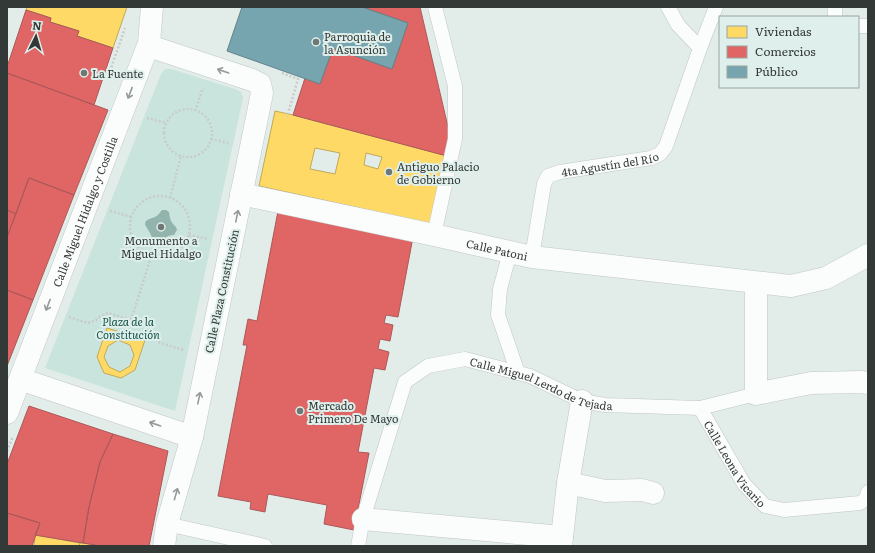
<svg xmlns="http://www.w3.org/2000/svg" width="875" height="553" viewBox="0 0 875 553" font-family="Literata,serif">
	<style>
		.green { fill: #c9e4dd }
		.water { fill: #92b4ad }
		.homes { fill: #ffd966; stroke: #c2a958; fill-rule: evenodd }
		.shops { fill: #e06666; stroke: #ac5858 }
		.public { fill: #76a5af; stroke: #62858b }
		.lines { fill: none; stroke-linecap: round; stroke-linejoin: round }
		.service-casing { stroke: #c0c7c6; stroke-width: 15 }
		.minor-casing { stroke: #c0c7c6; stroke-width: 23 }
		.path { stroke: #c9cbcb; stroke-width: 2.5; stroke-dasharray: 2 2; stroke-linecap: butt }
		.service { stroke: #fbfcfc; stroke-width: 14 }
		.minor { stroke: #fbfcfc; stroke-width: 22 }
		.oneway { stroke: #979a9a }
		.poi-dot { fill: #707875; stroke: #dfefeb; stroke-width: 1.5 }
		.labels { text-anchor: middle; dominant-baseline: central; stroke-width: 4; stroke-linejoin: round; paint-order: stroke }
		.poi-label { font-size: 11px; fill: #333937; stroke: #dfefeb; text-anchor: start }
		.street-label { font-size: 11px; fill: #333937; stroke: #dfefeb }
		.park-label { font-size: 11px; font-style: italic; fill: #15544a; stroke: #dfefeb }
	</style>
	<rect width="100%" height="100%" fill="#e2ece9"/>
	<path class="green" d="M165,69H171L235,89L241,92L243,98L175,411L45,368L161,74Z"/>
	<path class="water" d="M162,210H166L169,212C170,220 171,222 176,227L177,230L174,235C170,235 167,236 164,239C161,241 161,243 157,243L153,241C152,234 145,226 145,224C145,218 154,219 158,215C159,214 160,212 162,210Z"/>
	<path class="homes" d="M27,7H127L113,48L77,36L79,31L50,22L51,18L26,10Z
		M240,15L262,23L254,45L232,37Z
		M275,111L293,115L447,156L431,229L377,212L259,186ZM315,148L340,153L335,174L310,169ZM366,153L382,157L378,169L364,165Z
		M107,328L145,340L135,370L121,378L104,373L97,357Z
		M118,340L130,345L134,355L130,366L120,372L109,367L104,357L108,346Z
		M35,535L80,543L79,546H34Z
		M80,543H83L101,546H79Z"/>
	<path class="shops" d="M362,7H420L451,140L447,156L293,115L305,78L320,84L333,48L392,69L408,23Z
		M26,10L51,18L50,22L79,31L77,36L113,48L94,105L7,73V67Z
		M7,73L108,110L74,195L29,178L16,214L7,210Z
		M29,178L74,195L33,300L7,290V237Z
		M7,210L16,214L7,237Z
		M278,211L413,237L398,317L386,315L384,323L393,325L390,341L380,339L378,349L389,352L385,370L374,368L358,452L369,453L354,530L324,524L327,505L268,494L265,512L250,509L251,502L218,496L247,345H243L248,319L257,321Z
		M7,290L33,300L7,366Z
		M29,406L113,434L100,462L89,507L83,543L35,535L40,523L7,513V464Z
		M113,434L168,451L149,546H101L83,543L89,507L100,462Z
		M7,513L40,523L32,546H11L7,545Z"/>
	<path class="public" d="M242,7H362L408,23L392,69L333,48L320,84L227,51Z"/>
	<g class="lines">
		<g class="service-casing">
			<g id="service">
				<path d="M668,7L678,25L700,48"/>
				<path d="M835,17V7"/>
				<path d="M858,26H868"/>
				<path d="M434,235L455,139V86L435,7"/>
				<path d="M510,252L500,289L498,315L518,373"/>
				<path id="s1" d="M532,257L544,184L548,176L560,172L651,158L660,154L666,146L700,48L716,7"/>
				<path id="s2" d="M700,408L744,484L765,506L784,510L860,503L866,499L868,492"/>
				<path d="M167,524L265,546"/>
				<path id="s3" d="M358,546L363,519L405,382L428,366L465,359L530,376L582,401L605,405L700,408L756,394"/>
			</g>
		</g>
		<g class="minor-casing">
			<g id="minor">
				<path d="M149,43L155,48L252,80L260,84L262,93L192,437L167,524L164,546"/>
				<path id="s4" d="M241,194L434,235L532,257L791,286L826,278L868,255"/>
				<path d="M756,283V394L811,383L861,382L868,383"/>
				<path d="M20,379L192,437"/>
				<path id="s5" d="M7,413L149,43L152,7"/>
				<path d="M568,483L605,491L642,490L653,493"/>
				<path d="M363,519L562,537"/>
				<path d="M561,546L568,483L582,401"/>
			</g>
		</g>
		<path class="path" d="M110,71L125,28
			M282,73L298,79L287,117
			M164 133a24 24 0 1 1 48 0a24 24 0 1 1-48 0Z
			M195,111L203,88
			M147,118L166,123
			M211,139L228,143
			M130 226a30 30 0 1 1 60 0a30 30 0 1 1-60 0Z
			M170,198L181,156
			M110,211L132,217
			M189,235L208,239
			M69,317L88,323L96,320L101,316L108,313L147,325L152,331L154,337L160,343L184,350
			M131,320L152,254
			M7,451L13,436"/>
		<use href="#service" class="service"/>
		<use href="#minor" class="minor"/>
	</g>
	<defs><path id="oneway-shaft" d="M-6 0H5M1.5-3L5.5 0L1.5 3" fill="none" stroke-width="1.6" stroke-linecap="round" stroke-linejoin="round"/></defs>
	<g class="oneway">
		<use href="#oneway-shaft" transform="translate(223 71) rotate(-161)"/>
		<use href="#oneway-shaft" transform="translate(130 93) rotate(111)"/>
		<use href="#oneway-shaft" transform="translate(237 216) rotate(-78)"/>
		<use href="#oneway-shaft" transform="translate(48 305) rotate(111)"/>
		<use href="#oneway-shaft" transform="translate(199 398) rotate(-78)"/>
		<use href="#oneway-shaft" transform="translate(155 424) rotate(-161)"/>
		<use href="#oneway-shaft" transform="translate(176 494) rotate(-74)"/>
	</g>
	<g class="poi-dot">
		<circle cx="316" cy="42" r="4"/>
		<circle cx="84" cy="73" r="4"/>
		<circle cx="389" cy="172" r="4"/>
		<circle cx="161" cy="227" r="4"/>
		<circle cx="300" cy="411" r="4"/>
	</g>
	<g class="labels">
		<g class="poi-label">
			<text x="324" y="36">Parroquia de<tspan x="324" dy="13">la Asunción</tspan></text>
			<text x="92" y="73">La Fuente</text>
			<text x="397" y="166">Antiguo Palacio<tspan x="397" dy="13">de Gobierno</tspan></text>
			<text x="161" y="240" text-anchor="middle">Monumento a<tspan x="161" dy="13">Miguel Hidalgo</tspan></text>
			<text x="308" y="405">Mercado<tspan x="308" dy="13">Primero De Mayo</tspan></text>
		</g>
		<g class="street-label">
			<text stroke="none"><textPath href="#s1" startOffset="146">4ta Agustín del Río</textPath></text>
			<text stroke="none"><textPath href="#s5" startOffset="216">Calle Miguel Hidalgo y Costilla</textPath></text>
			<text stroke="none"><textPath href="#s4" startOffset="262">Calle Patoni</textPath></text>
			<text transform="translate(221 291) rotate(-78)">Calle Plaza Constitución</text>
			<text stroke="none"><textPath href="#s3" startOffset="317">Calle Miguel Lerdo de Tejada</textPath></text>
			<text stroke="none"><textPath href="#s2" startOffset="66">Calle Leona Vicario</textPath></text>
		</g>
		<g class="park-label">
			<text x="128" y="321">Plaza de la<tspan x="128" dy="13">Constitución</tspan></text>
		</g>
	</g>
	<rect width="875" height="553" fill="none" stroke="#333937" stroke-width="16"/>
	<rect x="719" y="16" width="140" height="72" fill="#dfefeb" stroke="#9aa6a3"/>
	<rect x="727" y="26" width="20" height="12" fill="#ffd966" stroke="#9aa6a3"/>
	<text x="755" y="36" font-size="12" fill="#333937">Viviendas</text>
	<rect x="727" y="46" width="20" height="12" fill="#e06666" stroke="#9aa6a3"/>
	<text x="755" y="56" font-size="12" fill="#333937">Comercios</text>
	<rect x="727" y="66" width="20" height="12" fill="#76a5af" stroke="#9aa6a3"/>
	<text x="755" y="76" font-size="12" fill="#333937">Público</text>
	<g transform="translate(36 36) rotate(5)" stroke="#dfefeb" stroke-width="3" paint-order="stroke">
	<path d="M0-3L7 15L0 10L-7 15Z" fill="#333937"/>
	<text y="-6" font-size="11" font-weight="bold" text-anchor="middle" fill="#333937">N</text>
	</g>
</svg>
